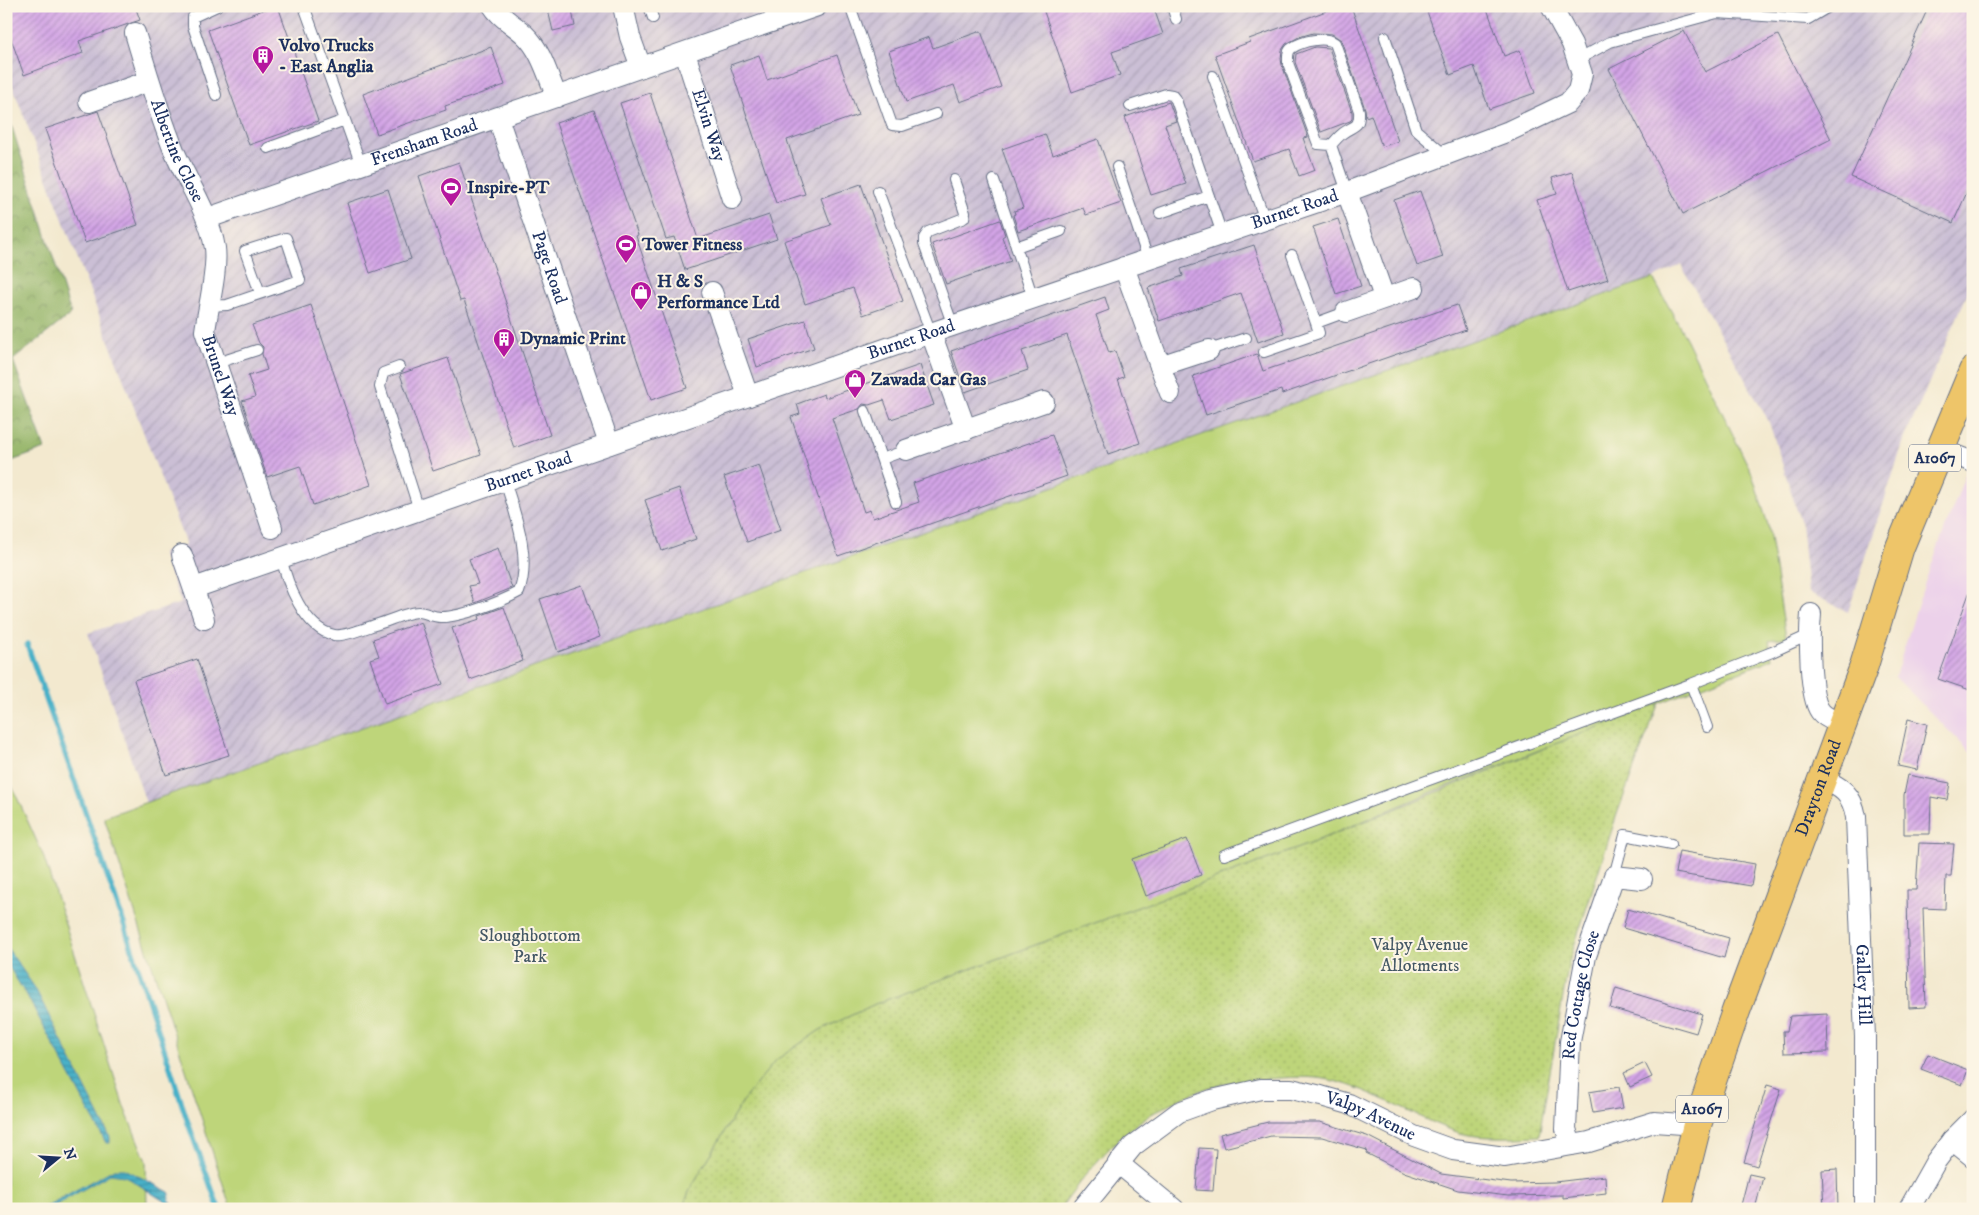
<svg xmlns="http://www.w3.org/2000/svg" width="1979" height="1215" viewBox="0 0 1979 1215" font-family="'IM FELL DW Pica',serif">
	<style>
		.built { fill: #ecd1ea }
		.industrial { fill: url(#industrial-furrows) }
		.grass { fill: url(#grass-dots); stroke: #6c826c }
		.forest { fill: url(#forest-crowns); stroke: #587264 }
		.park { fill: #bed57a; stroke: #6c826c }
		.water { fill: url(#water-rules); stroke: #327093 }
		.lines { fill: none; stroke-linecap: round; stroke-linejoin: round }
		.stream { stroke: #49b1c8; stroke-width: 5.5 }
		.building { fill: url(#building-hatch) }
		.service-casing { stroke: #677086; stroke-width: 12 }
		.minor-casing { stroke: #677086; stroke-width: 22 }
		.primary-casing { stroke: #677086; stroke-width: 30 }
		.service { stroke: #fff; stroke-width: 10 }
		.minor { stroke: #fff; stroke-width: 20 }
		.primary { stroke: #eec569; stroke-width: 28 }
		.labels { text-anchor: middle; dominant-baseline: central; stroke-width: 4; stroke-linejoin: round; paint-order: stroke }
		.shield { fill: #fcf5e5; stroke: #5e6a86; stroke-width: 1 }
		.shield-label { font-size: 16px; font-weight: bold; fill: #1b2f5e }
		.poi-label { font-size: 18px; font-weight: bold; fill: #1b2f5e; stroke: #fcf5e5; text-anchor: start }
		.street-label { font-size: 18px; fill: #1b2f5e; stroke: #fcf5e5 }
		.park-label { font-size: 18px; fill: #445865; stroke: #fcf5e5 }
	</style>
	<defs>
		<pattern id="industrial-furrows" width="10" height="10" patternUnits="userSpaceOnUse" patternTransform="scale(1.25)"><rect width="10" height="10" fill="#cbbfd5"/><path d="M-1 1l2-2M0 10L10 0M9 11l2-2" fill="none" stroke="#aea4b9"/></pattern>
		<pattern id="grass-dots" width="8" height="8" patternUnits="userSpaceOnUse" patternTransform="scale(1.25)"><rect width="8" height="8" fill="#bed57a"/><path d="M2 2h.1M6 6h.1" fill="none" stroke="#a3b76c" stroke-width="1.8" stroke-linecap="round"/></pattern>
		<pattern id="forest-crowns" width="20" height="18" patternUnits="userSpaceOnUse" patternTransform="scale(1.25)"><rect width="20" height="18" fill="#96b66a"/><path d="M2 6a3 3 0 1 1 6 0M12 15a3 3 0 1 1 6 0" fill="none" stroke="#7a945a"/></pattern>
		<pattern id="water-rules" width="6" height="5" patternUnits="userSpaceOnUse" patternTransform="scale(1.25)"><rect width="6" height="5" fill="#49b1c8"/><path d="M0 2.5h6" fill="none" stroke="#3c90a6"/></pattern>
		<pattern id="building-hatch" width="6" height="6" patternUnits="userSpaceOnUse" patternTransform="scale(1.25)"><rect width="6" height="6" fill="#d3a4e6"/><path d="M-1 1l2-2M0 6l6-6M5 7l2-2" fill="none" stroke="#aa86be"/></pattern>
	</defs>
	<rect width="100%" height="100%" fill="#fcf5e5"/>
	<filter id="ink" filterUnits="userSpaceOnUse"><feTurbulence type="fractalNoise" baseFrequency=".02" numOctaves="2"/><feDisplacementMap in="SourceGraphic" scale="10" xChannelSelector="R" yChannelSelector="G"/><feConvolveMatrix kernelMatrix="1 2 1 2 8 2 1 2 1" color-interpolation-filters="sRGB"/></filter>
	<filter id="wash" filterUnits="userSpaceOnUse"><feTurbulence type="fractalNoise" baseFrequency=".0096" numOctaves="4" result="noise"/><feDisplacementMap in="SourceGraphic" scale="20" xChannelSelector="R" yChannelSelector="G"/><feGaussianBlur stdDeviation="1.12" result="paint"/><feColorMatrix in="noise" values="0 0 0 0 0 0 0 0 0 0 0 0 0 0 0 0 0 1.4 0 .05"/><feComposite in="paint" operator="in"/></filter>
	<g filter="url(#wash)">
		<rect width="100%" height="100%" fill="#f3e9cf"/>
		<path class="built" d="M1973,454V755L1895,677L1925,582Z"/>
		<path class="industrial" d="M6,6H1973V281L1904,440L1848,612L1808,592L1801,523L1769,422L1681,265L1653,278L1488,336L146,803L88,633L181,603L162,553L186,545L6,69Z"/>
		<path class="grass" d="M1659,702L1617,814L1569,962L1539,1136C1516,1137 1481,1139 1460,1133C1415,1119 1376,1090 1330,1080C1312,1076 1289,1077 1270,1079C1251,1080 1232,1081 1214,1086C1193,1092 1164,1106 1145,1118C1114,1139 1082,1177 1060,1209H682L691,1187L744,1099L776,1060L820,1030L875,1004L1309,844Z"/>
		<path class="forest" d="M6,108L71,314L13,360L45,449L6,463Z"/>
		<path class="park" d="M1653,278L1687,340L1752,474L1768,525L1786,638L1769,641L1772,659L1437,790L1309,844L875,1004L820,1030L776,1060L744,1099L691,1187L682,1209H231L104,817Z
			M6,773L43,855L124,1107L146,1161L147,1209H6Z"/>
		<path class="water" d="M8,949L35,988L110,1137V1143H106L31,1003L6,962V950Z
			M114,1169H125L169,1192L170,1194L169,1200L172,1202L170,1205L125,1176L110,1174L49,1209H41Z"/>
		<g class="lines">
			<path class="stream" d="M27,644L124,924L188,1123L219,1209"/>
		</g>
		<g id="blocks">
			<path class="building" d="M6,6H135L140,20L79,41L83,53L24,75L6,25Z
				M274,6H278L318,121L249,145L208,30Z
				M547,6H571L575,26L553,31Z
				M1042,6H1153L1163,34L1112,52L1120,75L1072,92Z
				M1340,6H1351L1398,141L1382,147L1371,115L1366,117L1365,109L1341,40L1332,34L1313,33L1299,37L1286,44L1282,50L1281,59L1282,65L1308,137L1303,138L1315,170L1299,176L1289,149L1253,161L1215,55L1250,42L1249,39Z
				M1425,6H1486L1504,56L1520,50L1535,93L1489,109L1474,66L1450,75Z
				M1929,6H1973V179L1953,223L1851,177Z
				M981,31L1001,87L960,102L954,85L906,102L889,51L929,37L933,48Z
				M1684,31L1705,72L1778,35L1831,139L1683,214L1609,69Z
				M491,47L505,85L445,106L446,110L377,134L363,94Z
				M1315,47L1329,48L1352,112V119L1350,121L1321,132L1295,62L1296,54Z
				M759,55L767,80L837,55L858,115L787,140L805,194L776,203L730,65Z
				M650,93L698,239L769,215L777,239L685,270L674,237L666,239L620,103Z
				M1169,102L1176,121L1165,125L1186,184L1151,195L1125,117Z
				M594,110L638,235L636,236L687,388L651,400L556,123Z
				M98,111L138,225L85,243L45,129Z
				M1045,134L1053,155L1098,139L1121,203L1086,215L1083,208L1018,231L1013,215L1015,214L1014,211L1023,208L1002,149Z
				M459,162L550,435L514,448L464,300L460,301L419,176Z
				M1572,172L1608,279L1568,292L1537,200L1557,194L1552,178Z
				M861,184L903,301L863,315L853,288L805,304L784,241L831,225L821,198Z
				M388,189L411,259L370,273L347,203Z
				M1420,191L1443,257L1417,266L1394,200Z
				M1338,219L1361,286L1336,294L1313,227Z
				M1000,220L1005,235L1002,237L1011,261L946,284L932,244Z
				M1254,245L1284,333L1258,342L1241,293L1159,321L1148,288L1183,276L1181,269Z
				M1105,297L1109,310L1096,315L1109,353L1115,351L1124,377L1118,379L1140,443L1108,454L1067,335L1022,351L1028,370L965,392L951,351Z
				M311,305L371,485L313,505L300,466L267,477L242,401L255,397L248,376L267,370L262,354L263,347L259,343L252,325Z
				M1457,305L1466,330L1282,394L1281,390L1206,415L1193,376L1257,354L1263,371Z
				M805,320L814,348L757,367L748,339Z
				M448,358L481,455L433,471L400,374Z
				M920,365L934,405L891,419L884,400L869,405L863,404L859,409L832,418L864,512L870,510L873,518L919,502L913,483L1052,435L1067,476L838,556L791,417L800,414L797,404L824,394L825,398Z
				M759,465L781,530L747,542L724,477Z
				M679,488L696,539L662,551L645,500Z
				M498,548L512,588L475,603L469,586L478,584L469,559Z
				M582,585L600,637L558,652L540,599Z
				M1971,588L1973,589V691L1938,679Z
				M504,607L523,661L470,680L452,628L480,619L479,616Z
				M421,622L443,684L385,704L370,659L379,656L373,639Z
				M197,659L229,755L166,775L134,680Z
				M1908,719L1927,724L1917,770L1898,766Z
				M1908,775L1950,783L1947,800L1931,797L1930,834H1904V795Z
				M1187,839L1201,875L1146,896L1132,859Z
				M1919,843L1954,844L1951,876H1946L1945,909L1923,908L1926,1007L1909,1008L1907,890H1916Z
				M1679,851L1755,864L1751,886L1675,873Z
				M1628,909L1729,938L1724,958L1623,928Z
				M1616,988L1702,1014L1696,1033L1610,1008Z
				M1827,1014L1828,1052L1784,1053L1783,1031H1787L1790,1016Z
				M1928,1054L1968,1070L1962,1085L1921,1069Z
				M1645,1063L1652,1077L1630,1087L1624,1073Z
				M1767,1085L1781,1089L1757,1166L1744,1162Z
				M1619,1087L1623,1108L1593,1113L1589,1092Z
				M1268,1122H1320L1367,1136L1441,1174L1511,1183L1555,1182L1605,1176L1606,1193L1563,1198V1195L1508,1196L1458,1190L1404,1172L1366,1153L1367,1150L1322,1137L1271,1136L1224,1148L1220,1134Z
				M1199,1148L1216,1149L1213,1191L1196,1190Z
				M1837,1169L1838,1209H1824L1822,1170Z
				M1749,1174L1763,1177L1755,1209H1740Z"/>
		</g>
	</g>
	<g filter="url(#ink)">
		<use href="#blocks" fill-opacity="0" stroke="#677086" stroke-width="1"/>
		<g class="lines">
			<g class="service-casing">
				<path id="service" d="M304,6L345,120
					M649,6L653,18
					M850,6L892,125L902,126L936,114
					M1172,6L1176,19
					M1385,37L1416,130L1445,155
					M1577,60L1610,42L1717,13L1808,19L1830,6
					M1213,76L1265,220
					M216,95L193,26V17L217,6
					M1130,106L1166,94L1172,95L1176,100L1222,234
					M1331,145C1335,141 1339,136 1343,133C1354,125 1360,128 1359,111L1335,43C1325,36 1302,41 1292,48C1287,51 1288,57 1288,63L1318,144L1331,145L1347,192
					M268,148L345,120L361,165
					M1117,167L1148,259
					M994,180L1033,298
					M878,191L931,333
					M1160,213L1209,196
					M1016,247L1061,231
					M1292,255L1316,323L1346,312
					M208,306L227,305L300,280L286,238L245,251L260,293
					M953,326L924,244V238L928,232L964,218L965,213L954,180
					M1209,350L1246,338
					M1264,352L1319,333L1316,323
					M217,363L257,350
					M399,367L383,373L380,387L419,510
					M865,411L896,502
					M882,459L906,450
					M281,557C287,583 304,629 334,635C344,637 368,627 378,624C389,621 407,612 418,612C425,612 433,617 440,617C459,618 503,601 519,592C532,558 515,513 505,481
					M1707,727L1691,684L1772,652L1809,635
					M1224,855L1691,684
					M1614,876L1625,835L1671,844"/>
			</g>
			<g class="minor-casing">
				<g id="minor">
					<path d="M493,6C501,19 515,25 525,35C542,51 548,77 557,97"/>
					<path d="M623,6L630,37L641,67"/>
					<path id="s1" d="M135,33C147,73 159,114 175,153C189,185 209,213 215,248C218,269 208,308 205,331L272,528"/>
					<path id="s2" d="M685,53L732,199"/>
					<path d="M89,102L149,81"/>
					<path id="s3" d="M498,118L609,444"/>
					<path d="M1347,192L1384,297"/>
					<path id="s4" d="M208,218L817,6"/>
					<path d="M1124,267L1160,366L1209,350"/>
					<path d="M712,292L748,396"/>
					<path d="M1346,312L1414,288"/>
					<path d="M931,333L966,430"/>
					<path d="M1160,366L1170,393"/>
					<path d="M1939,449L1973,462"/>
					<path d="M906,450L1044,402"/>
					<path d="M182,555L204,619"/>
					<path id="s5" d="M194,588L931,333L1347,192L1509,131L1568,103L1578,91L1582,74L1572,44L1551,6"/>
					<path d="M1811,614C1809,634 1809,696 1820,711C1825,718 1835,721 1843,724"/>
					<path id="s6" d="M1822,779C1842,787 1852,794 1856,817L1865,1037V1209"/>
					<path d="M1952,1140L1973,1157"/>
					<path id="s7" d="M1571,1145L1566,1129L1570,1042L1586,956L1614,876L1642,879"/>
					<path d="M1118,1163L1174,1209"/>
					<path id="s8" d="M1082,1209L1133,1146L1179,1112L1212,1100L1261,1089H1291L1321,1096L1349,1104L1414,1136L1453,1150L1505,1157L1589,1142L1654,1122L1697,1125"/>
					<path d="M1909,1209L1936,1161L1952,1140L1973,1119"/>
				</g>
			</g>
			<g class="primary-casing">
				<g id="primary">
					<path id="s9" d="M1676,1209L1697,1125L1736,1011L1863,669L1900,547L1973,371"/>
				</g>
			</g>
			<use href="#service" class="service"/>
			<use href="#minor" class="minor"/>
			<use href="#primary" class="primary"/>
		</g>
	</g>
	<defs>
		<g id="building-pin" transform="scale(1.125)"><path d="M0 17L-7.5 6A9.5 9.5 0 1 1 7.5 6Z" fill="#b5179e" stroke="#fcf5e5"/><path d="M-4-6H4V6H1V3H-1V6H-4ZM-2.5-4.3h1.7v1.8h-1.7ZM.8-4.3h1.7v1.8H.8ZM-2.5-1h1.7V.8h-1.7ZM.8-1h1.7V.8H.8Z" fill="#fff"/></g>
		<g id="stadium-pin" transform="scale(1.125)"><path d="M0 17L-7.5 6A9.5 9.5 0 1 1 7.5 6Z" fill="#b5179e" stroke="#fcf5e5"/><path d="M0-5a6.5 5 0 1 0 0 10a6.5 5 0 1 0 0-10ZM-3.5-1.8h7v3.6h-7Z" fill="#fff"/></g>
		<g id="shop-pin" transform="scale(1.125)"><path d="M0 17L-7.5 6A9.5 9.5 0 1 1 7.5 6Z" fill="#b5179e" stroke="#fcf5e5"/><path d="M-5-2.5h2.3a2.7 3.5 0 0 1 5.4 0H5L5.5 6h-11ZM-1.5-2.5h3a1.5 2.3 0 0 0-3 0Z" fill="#fff"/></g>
	</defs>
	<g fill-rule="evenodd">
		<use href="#building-pin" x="263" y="56"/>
		<use href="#stadium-pin" x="451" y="188"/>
		<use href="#stadium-pin" x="626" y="245"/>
		<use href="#shop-pin" x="641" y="292"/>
		<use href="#building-pin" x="504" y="339"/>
		<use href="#shop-pin" x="855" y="380"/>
	</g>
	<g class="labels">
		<g class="shield">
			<rect x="1909" y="444.5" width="52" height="27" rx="4"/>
			<rect x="1676" y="1095.5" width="52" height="27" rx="4"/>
		</g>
		<g class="shield-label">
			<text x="1935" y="458">A1067</text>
			<text x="1702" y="1109">A1067</text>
		</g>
		<g class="poi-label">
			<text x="279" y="46">Volvo Trucks<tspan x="279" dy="21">- East Anglia</tspan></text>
			<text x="467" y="188">Inspire-PT</text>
			<text x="642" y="245">Tower Fitness</text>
			<text x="657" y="282">H &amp; S<tspan x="657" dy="21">Performance Ltd</tspan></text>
			<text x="520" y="339">Dynamic Print</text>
			<text x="871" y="380">Zawada Car Gas</text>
		</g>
		<g class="street-label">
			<text stroke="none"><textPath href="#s2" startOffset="76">Elvin Way</textPath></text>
			<text stroke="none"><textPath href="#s4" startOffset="229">Frensham Road</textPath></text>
			<text stroke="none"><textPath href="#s1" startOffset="125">Albertine Close</textPath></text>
			<text stroke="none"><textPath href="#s5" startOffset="1164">Burnet Road</textPath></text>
			<text stroke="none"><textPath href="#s3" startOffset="158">Page Road</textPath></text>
			<text stroke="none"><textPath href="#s5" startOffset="759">Burnet Road</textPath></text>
			<text stroke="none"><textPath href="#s1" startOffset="361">Brunel Way</textPath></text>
			<text stroke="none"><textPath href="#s5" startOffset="354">Burnet Road</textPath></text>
			<text stroke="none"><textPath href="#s9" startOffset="445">Drayton Road</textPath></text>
			<text stroke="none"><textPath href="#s6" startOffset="222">Galley Hill</textPath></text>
			<text stroke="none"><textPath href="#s7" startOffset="152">Red Cottage Close</textPath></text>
			<text stroke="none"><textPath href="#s8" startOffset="338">Valpy Avenue</textPath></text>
		</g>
		<g class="park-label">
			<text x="530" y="936">Sloughbottom<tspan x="530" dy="21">Park</tspan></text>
			<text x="1420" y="945">Valpy Avenue<tspan x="1420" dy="21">Allotments</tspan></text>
		</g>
	</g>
	<rect width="1979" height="1215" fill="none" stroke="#fcf5e5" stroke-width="25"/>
	<g transform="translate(58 1158) rotate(72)" stroke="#fcf5e5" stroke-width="4" paint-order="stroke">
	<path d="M0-4L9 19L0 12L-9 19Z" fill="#1b2f5e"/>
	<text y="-8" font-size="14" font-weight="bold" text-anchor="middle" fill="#1b2f5e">N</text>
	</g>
</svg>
